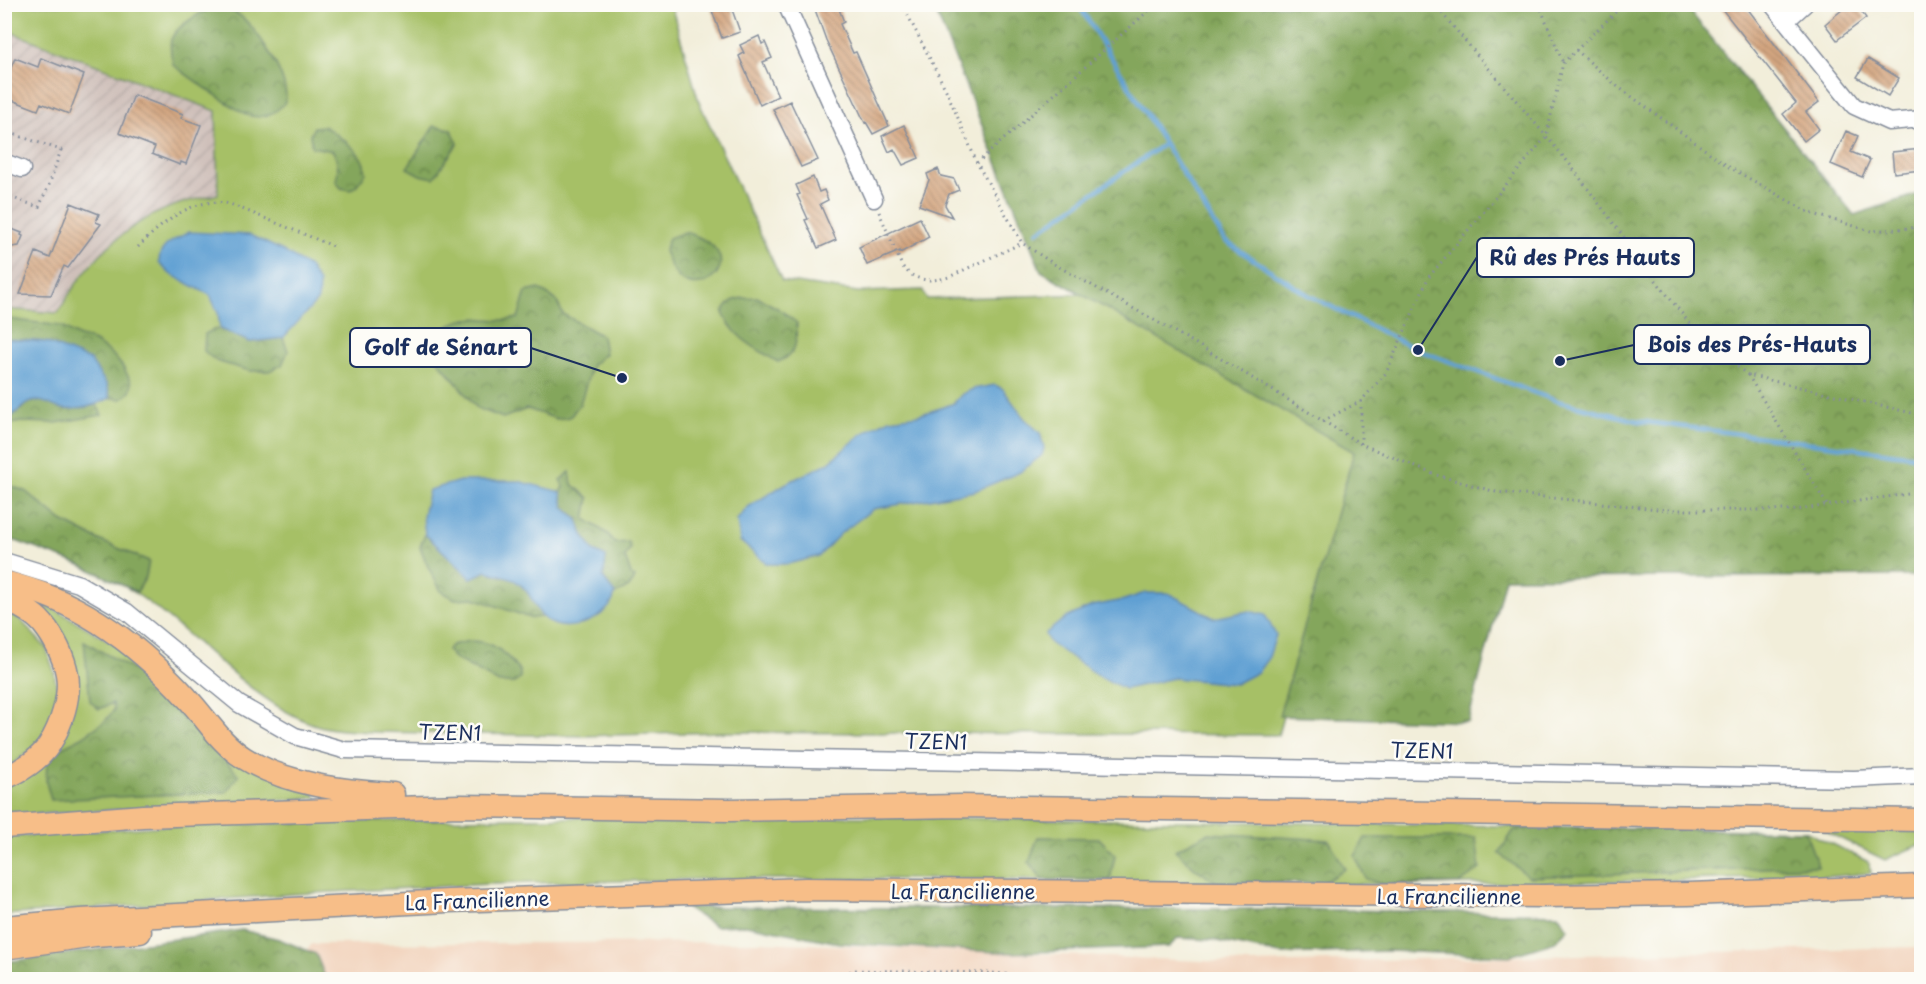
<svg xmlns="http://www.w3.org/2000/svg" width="1926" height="984" viewBox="0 0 1926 984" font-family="'Playpen Sans',sans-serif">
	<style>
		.built { fill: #f2d4be }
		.industrial { fill: url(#industrial-furrows) }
		.grass { fill: #a6c066; stroke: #607862; stroke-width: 1.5 }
		.forest { fill: url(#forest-crowns); stroke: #506a5c; stroke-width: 1.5 }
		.water { fill: #60a0d3; stroke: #3e6898; stroke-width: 1.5 }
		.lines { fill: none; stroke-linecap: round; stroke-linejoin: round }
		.stream { stroke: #60a0d3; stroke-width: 4.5 }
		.building { fill: url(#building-back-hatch) }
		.minor-casing { stroke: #868e9c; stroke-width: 19 }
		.highway-casing { stroke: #868e9c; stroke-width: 25 }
		.path { stroke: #868e9c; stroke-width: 3; stroke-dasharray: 1.5 4.5; stroke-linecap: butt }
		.minor { stroke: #fff; stroke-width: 16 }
		.highway { stroke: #f7be88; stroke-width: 22 }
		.labels { text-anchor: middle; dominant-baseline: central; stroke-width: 5; stroke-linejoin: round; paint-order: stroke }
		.street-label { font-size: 20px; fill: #1b2f5e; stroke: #fdfcf7 }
		.leader { fill: none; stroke: #1b2f5e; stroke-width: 2 }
		.callout-dot { fill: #1b2f5e; stroke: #fdfcf7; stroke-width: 2 }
		.callout { fill: #fdfcf7; stroke: #1b2f5e; stroke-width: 2 }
		.callout-label { font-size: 21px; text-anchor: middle; font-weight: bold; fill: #1b2f5e }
	</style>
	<defs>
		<pattern id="industrial-furrows" width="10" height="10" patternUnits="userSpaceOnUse" patternTransform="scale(1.5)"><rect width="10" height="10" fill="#cfc0ba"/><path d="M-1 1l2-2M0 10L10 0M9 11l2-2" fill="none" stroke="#b1a5a2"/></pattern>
		<pattern id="forest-crowns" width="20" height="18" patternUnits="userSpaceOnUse" patternTransform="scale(1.5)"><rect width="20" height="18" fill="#84a65b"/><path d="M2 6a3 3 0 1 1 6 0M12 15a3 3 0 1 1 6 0" fill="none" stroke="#6b884e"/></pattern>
		<pattern id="building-back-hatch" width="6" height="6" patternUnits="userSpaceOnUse" patternTransform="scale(1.5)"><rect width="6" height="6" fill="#d4a680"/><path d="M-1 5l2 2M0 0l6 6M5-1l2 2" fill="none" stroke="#ab886c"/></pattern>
	</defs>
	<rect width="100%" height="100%" fill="#fdfcf7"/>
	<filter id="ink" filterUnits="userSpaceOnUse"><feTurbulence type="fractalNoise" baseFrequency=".0167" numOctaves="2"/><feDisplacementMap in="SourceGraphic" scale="12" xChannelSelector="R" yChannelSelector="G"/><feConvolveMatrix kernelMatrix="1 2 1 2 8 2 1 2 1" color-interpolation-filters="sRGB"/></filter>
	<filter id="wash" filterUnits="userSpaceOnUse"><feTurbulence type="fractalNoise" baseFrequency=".008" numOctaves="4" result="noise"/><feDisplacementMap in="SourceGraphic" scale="24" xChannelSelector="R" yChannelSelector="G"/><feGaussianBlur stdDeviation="1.35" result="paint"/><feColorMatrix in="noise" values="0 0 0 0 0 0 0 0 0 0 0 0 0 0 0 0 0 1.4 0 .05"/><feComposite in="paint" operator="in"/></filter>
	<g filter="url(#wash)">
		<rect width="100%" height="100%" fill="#f2eeda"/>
		<path class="built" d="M761,942L1249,963L1922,947L1921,980H281L312,944Z"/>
		<path class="industrial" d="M4,30L216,111L218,194L181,203L116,239L92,261L73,286L58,313L5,309Z"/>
		<path class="grass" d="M5,5H671L699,102L782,281L858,292L922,290L927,299L1087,294L1358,442L1278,735L721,732L582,736L376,732C355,731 333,731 313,724C254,703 194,634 141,597C98,567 54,553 5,537L4,309L58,313C86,262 125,221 182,203C194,199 206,198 218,194L216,111L5,30Z
			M16,593L60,612L123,649L188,714L315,793L316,798L5,816V787L75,694Z
			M5,612L20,619L46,648L54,671L58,696L50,722L39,744L14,763L5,767Z
			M797,816C1133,818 1469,825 1805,831L1869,862L1871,873L1824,877L1417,885L968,879H712L490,884L294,894L5,915V837L164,826L508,818Z
			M1823,830H1921V844L1885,860Z"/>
		<path class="forest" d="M933,5H1685L1854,215L1921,193V576L1505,578L1468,722L1279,716L1354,452L1041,271Z
			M209,9C218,9 228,9 236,13C254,22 295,85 284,104C283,105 278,109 277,110C269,116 261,118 251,116C240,114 186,74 173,65C172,57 169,49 171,40C175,27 197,15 209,9Z
			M325,126C342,140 364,150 366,173L356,186L350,190L341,188L336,181C339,169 338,162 333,151L312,147L310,135L314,127Z
			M434,126L451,129L458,143L434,178L420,175L407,168Z
			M685,232C749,251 712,295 685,282C674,277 668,261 664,251L669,238Z
			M539,289L556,300L563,314L602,336L605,354L592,365L580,404L570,417L557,419L527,409L503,418L477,408L427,347C443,328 457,315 485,319C498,320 505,321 518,318L526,292Z
			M757,297L779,309L797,323C796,344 798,353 778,362C754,347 735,339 723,313C728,297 743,298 757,297Z
			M9,319L60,326L79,337L89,339L98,344L113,355L123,367L132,383L130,392L122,399L110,398L107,385L46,342L5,339L4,321Z
			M220,329L250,342L283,338L288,351L282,365L269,371H250L216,361L204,351L205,334L213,330Z
			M39,400L69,409L97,405L102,415L56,423L21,422L5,425V422L29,403Z
			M570,472L572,484L589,498L585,519L608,534L614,543L629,542L630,549L625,557L632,577H635C633,587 624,590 615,594L603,578L606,557L593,551L582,533L578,520L564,507L561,492L564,487L560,480Z
			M5,484L25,491L62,521L101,541L149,561L146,577L137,592L78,564L16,541L5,540Z
			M425,534L471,578L486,571L517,581L532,597L543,617L530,618L474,598L455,599L441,591L428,567L420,547Z
			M84,641L135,671L239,775L226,792L51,800L46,782L47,763L64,746L82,737L105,721L114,710L113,703L99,709L90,701Z
			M469,641C494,640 505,653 520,671V679L514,683H499L454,658L447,650L452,645Z
			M1539,827L1805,831L1818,866L1529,877L1499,853L1514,830Z
			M1208,833L1329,840L1345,869L1323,883L1216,882L1196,869L1175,850Z
			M1038,837L1099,838L1115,855L1110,880H1043L1029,862Z
			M1365,838H1476L1480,869L1459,884H1381L1366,879L1355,856Z
			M685,907L1287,909L1558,914L1568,929L1555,942L1510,956L1390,951L1280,954L1212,940L1178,938L1169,947L1012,953L839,943L746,925L715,926Z
			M242,930L279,939L316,954L326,979H5V962Z"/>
		<path class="water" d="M189,232L250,235L283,251L309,267L319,283L318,300L283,338L250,342L220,329L218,313L210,295L170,274L159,263C159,244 174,241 189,232Z
			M5,339L46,342L90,360L107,385L110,398C97,405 75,412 59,408C51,406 45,400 36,401C25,402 14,415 5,422Z
			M995,385L1003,389L1024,418L1040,433L1044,448L1042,455L1020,472L975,491L873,509L840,534L819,556L788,564H767L740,541L737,520L748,507L785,484L828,463L862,434L876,426L890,419L918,415L944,407L954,403L962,394L973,389Z
			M460,481H518L561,492L564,507L578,520L582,533L593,551L606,557L603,578L615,594C614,598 612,603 609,607C594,624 560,636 542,616C533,605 530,590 517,582C510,576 495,574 486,571L471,578L425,534L423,516L429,490Z
			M1145,593H1168L1214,618L1249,611L1265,615L1276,635L1269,657L1258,672L1235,684L1174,678L1125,689L1101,677L1050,643L1045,634L1064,619L1092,606L1124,600Z"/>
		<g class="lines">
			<path class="stream" d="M1078,4L1225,241L1308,295L1418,350L1557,401L1638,421L1922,457
				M1037,232L1164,144"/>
		</g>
		<g id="blocks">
			<path class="building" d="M719,4H730L740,32L722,38L711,8Z
				M813,4H837L844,22L840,24L853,53L856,52L889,126L873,134L866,122L865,123L826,40Z
				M1718,4H1744L1819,102L1806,112L1819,129L1804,141L1783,114L1796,103Z
				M1849,4H1856L1866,18L1837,40L1825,24Z
				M759,36L762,44L765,42L772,58L763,62L778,96L760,105L739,56L744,53L740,45Z
				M15,58L38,67L41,58L84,75L69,114L41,103L38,110L4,97V85Z
				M1868,59L1899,78L1888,96L1857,77Z
				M134,95L183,114L181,118L201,125L186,164L181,162L180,165L152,154L155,147L119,133Z
				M790,101L818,160L801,167L773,109Z
				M904,125L919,158L903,165L894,149L889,152L882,136Z
				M1846,131L1858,136L1851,152L1870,160L1862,177L1831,164Z
				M1922,149V170L1894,173L1892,152Z
				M938,169L941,176L954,179L959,190L949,194L945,205L952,217L919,205L929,180L927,174Z
				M813,177L819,192L824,190L828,200L820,204L836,240L818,248L805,220L808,219L797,195L800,194L796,185Z
				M71,203L99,214L96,222L101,224L68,268L64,266L51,295L20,294L36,252L50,258Z
				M920,218L929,237L900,253V251L867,265L859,247Z
				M4,226L22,233L21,235L23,236L19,246L4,248Z"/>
		</g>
	</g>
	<g filter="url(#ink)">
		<use href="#blocks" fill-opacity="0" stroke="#868e9c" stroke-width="1.5"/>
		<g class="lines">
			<g class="minor-casing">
				<path id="minor" d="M786,4L874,199
					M1772,4L1854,106L1889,122L1922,119
					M1786,21L1805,4
					M4,162L22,169
					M4,561L79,584L127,612L239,704L295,736L344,750L1854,779L1922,776"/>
			</g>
			<g class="highway-casing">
				<path id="highway" d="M4,582C77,599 138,644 187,698C206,718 220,743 244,758C287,785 343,791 393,794
					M4,599C18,605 33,612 43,624C54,637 64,657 67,674C71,696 61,726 49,745C40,759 20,772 4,778
					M4,827L143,816L460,806L730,810L960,806L1922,820
					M4,927L80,920L448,901L805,889L1543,896L1688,894L1922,886
					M4,948L95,935L140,932"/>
			</g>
			<path class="path" d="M902,4L947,92L977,163L1022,243L1054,264L1193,342L1361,444L1433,474L1496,492L1667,510H1795L1922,492
				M1434,4L1568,162L1661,287L1701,338L1748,375L1916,414L1922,413
				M1539,4L1563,63
				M1576,50L1617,86L1729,167L1810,213L1871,231L1922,227
				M4,131L61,150L49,185L39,207L4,195
				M977,163L1156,4
				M879,212L902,266C915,282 931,282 949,277L1022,243
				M138,247C163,223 193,195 230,204L333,246
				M1748,375L1827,505
				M1361,401V444
				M1323,421L1361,401L1386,373L1428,278L1546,137L1563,63L1624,4
				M841,980L852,970L992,973L1072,980"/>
			<use href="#minor" class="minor"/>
			<use href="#highway" class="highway"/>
		</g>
	</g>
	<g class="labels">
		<g class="street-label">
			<text transform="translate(450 732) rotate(1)">TZEN1</text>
			<text transform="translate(936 741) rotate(1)">TZEN1</text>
			<text transform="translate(1422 750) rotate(1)">TZEN1</text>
			<text x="963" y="891">La Francilienne</text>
			<text x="1449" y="896">La Francilienne</text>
			<text transform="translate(477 900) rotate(-2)">La Francilienne</text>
		</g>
	</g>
	<path class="leader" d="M1418 350L1477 257M1560 361L1634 345M622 378L531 348"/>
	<g class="callout-dot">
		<circle cx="1418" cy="350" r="6"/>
		<circle cx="1560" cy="361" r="6"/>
		<circle cx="622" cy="378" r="6"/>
	</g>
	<g class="callout">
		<rect x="1477" y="238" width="217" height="39" rx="6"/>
		<rect x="1634" y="325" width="236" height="39" rx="6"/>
		<rect x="350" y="328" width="181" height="39" rx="6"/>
	</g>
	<g class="callout-label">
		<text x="1585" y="265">Rû des Prés Hauts</text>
		<text x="1752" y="352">Bois des Prés-Hauts</text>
		<text x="441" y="355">Golf de Sénart</text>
	</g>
	<rect width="1926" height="984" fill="none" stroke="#fdfcf7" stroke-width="24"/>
</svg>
